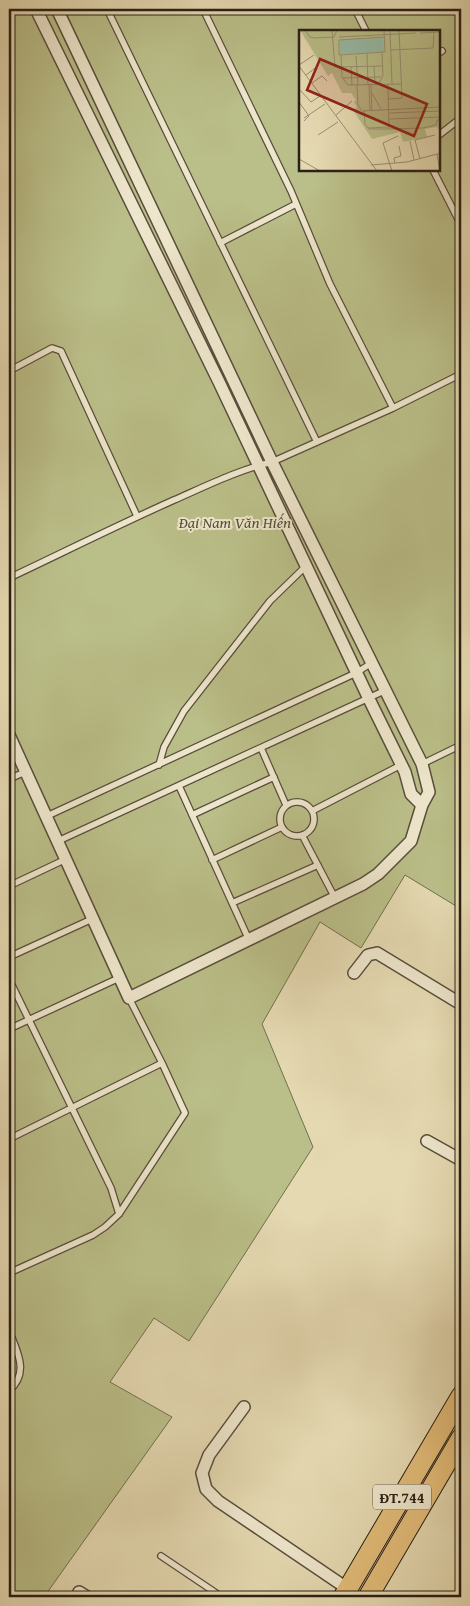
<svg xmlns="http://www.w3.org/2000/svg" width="470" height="1606" viewBox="0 0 470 1606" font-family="'Gentium Book Plus',serif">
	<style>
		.green { fill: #babe88; stroke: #726f4f; fill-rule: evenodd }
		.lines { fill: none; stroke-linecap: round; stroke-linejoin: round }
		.service-casing { stroke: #584e3d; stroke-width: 8 }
		.minor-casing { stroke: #584e3d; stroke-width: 14 }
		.primary-casing { stroke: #292016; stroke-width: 21 }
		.service { stroke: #eee6cc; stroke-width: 5.5 }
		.minor { stroke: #eee6cc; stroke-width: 11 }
		.primary { stroke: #e2bc78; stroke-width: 19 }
		.labels { text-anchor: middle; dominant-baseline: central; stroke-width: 4; stroke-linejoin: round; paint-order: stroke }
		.shield { fill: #eee6cc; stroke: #645b4d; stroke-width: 1 }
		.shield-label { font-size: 15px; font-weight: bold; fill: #292016 }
		.park-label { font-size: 16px; font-style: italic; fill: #544f38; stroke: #eee6cc }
		.inset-road { fill: none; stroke: #9a8f73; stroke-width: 1 }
		.view { fill: #8f2418; fill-opacity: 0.15; stroke: #8f2418; stroke-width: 2.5 }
		.inset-edge { fill: none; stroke: #292016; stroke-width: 2.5 }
	</style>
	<rect width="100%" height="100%" fill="#e5d9b1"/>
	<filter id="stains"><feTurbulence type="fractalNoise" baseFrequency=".004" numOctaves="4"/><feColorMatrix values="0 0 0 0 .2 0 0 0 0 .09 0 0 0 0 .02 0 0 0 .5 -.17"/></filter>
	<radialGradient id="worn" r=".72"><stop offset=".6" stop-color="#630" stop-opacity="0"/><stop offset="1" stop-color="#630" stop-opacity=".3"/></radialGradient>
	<path class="green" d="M9,9H461V909L405,875L361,948L320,922L262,1024L313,1147L189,1341L154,1318L110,1382L172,1417L44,1597H9ZM300,31H439V170H300Z"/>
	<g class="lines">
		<g class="service-casing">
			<path id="service" d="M107,9L317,442
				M203,9L291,191L330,284L393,408
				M355,9L366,31
				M439,53L442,51
				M439,135L461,118
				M433,170L461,225
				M220,243L296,204
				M9,371L52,348L61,351L137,516
				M9,578C64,552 118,525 174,500C206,486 238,470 272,462L393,408L461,374
				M261,748L286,805
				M422,764L461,745
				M159,765L164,747L184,711L270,601L306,566
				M9,779L25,772
				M179,786L249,940
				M280 819a17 17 0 1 1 34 0a17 17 0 1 1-34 0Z
				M312,811L401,765
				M192,815L274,777
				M45,817L356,673L373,662
				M302,835L335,898
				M56,842L386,690
				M212,860L282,827
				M9,886L64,860
				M232,903L318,865
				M9,957L92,919
				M9,979L111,1188L119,1214
				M9,1029L119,978
				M9,1139L162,1063
				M9,1273L93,1235L105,1227L119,1214L185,1113L162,1063L129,998
				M9,1330C17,1352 30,1372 9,1391
				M161,1556L222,1597"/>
		</g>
		<g class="minor-casing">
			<path id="minor" d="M36,9L219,382L369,699L405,772L411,794L422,805
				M9,735L129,998L363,884L378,874L411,841L422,805L429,792L422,764L272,462L57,9
				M354,973L368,955L377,953L461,1004
				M427,1141L461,1160
				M244,1407L209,1455L202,1473L206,1489L218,1501L348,1589
				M79,1592L87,1597"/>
		</g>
		<g class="primary-casing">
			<path id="primary" d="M343,1597L461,1396
				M368,1597L461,1438"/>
		</g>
		<use href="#service" class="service"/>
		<use href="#minor" class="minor"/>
		<use href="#primary" class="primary"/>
	</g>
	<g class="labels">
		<rect class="shield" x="373" y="1484.5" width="58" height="25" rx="4"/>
		<g class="shield-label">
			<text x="402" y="1497">ĐT.744</text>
		</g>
		<g class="park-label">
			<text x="235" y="522">Đại Nam Văn Hiến</text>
		</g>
	</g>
	<g transform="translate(299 30)">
		<rect width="141" height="141" fill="#e5d9b1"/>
		<path d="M1,0H141V101L138,97L126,99L128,107L104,112L101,102L73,109L54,80L58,77L55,72L57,70L52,63H43L33,43L29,46Z" fill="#babe88"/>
		<path d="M84,8L85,22L41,24V10Z" fill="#97bba6"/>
		<path class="inset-road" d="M6,0L11,7L16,8L35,7L38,0M33,0L36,37L84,36M85,0L86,22L40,25V10L85,7M91,0L93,54M121,3L142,2M40,7L117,3M92,20L134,18L135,2M68,24L69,55M42,25L43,47L49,55L102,54M57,26L59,55M0,35L15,25M0,36L78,141M75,36L76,54M52,37L53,55M7,45L20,35M44,48L82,47M13,53L23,46L28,51M70,54L71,80M80,54L84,45L83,23M58,55L59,75L63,81L142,77M72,55L73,81M0,59L12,72L21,66M73,63L82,79M90,69L103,68L100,0M0,72L10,86L5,91M65,81L66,94L70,99H90L89,54M90,83L142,81M37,85L53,71M5,88L26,74M90,89L142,87M69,98L90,97M90,99L124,98L137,95L138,90H142M19,105L39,92M111,111L115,130M138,124L141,141M0,129L21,141M121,129L116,110L136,105M96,133L95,128L102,126L100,116M72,135L108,132L142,123M93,141L84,113L99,106"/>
		<path class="view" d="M21,29L128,74L115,106L8,60Z"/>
		<rect width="141" height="141" class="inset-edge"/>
	</g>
	<rect width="470" height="1606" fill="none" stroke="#e5d9b1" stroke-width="30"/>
	<rect x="10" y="10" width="450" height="1586" fill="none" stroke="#292016" stroke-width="2.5"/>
	<rect x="15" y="15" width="440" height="1576" fill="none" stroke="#292016"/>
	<rect width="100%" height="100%" filter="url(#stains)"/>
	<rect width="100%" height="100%" fill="url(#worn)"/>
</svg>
